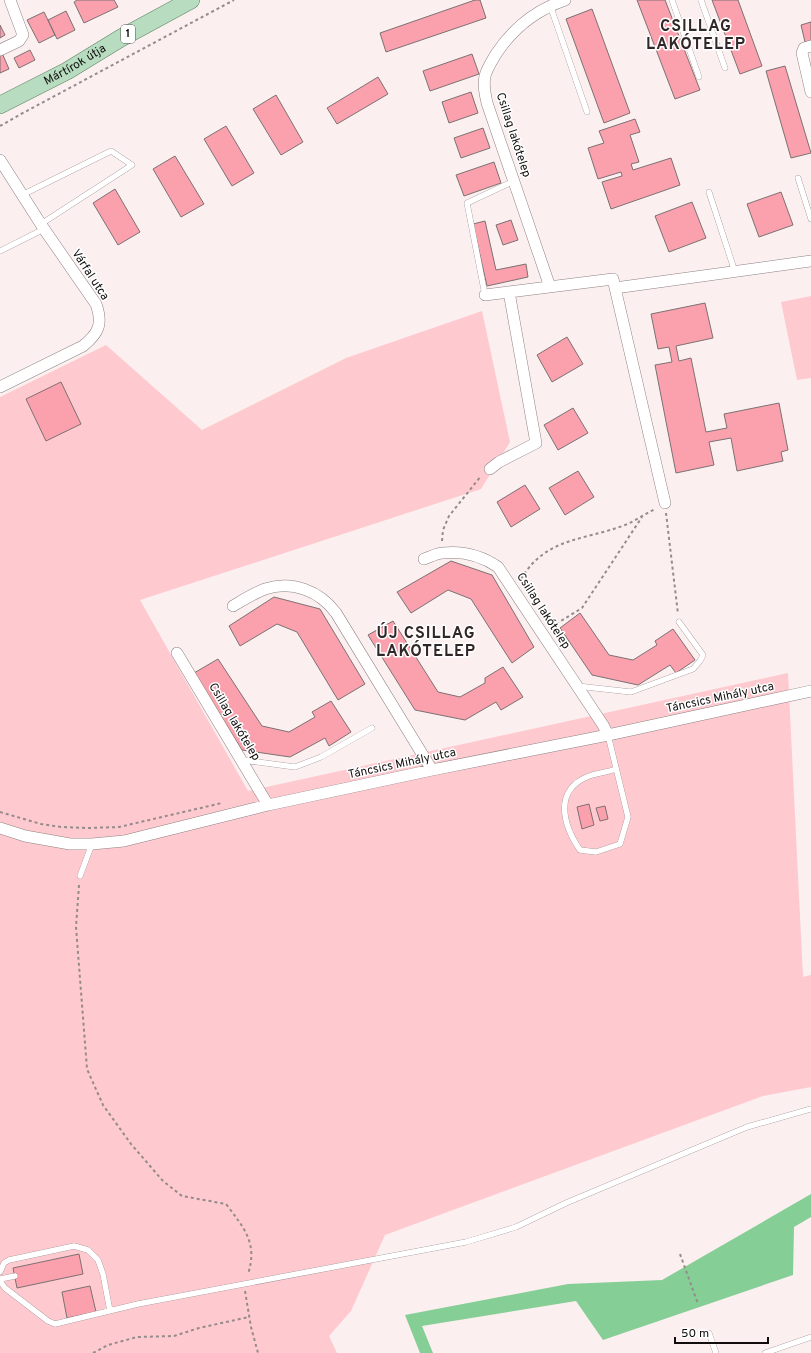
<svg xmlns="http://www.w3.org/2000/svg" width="811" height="1353" viewBox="0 0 811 1353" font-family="Overpass,sans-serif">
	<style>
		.green { fill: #fec9cf }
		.water { fill: #85ce96 }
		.building { fill: #faa1ad; stroke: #7c7172 }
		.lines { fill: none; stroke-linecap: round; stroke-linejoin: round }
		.service-casing { stroke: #8d8182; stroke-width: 6 }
		.minor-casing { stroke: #8d8182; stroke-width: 12 }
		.primary-casing { stroke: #5e8465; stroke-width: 18 }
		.path { stroke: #948b8b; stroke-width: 2; stroke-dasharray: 3 3; stroke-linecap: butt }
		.service { stroke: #fff; stroke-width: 5.5 }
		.minor { stroke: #fff; stroke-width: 11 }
		.primary { stroke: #b7dcbf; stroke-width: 17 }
		.labels { text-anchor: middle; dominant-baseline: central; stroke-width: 3; stroke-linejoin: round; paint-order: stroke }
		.shield { fill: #fff; stroke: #585656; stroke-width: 1 }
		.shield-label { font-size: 11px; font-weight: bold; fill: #110d0d }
		.street-label { font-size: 12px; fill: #110d0d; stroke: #fff }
		.district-label { font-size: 16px; font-weight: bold; letter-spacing: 1px; fill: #312728; stroke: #fff }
	</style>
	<rect width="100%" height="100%" fill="#fceff0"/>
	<path class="green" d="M811,296V378L797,380L781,302Z
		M482,311L510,442L481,489L140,600L248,791L788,673L803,977L811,975V1087L763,1096L385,1235L351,1311L329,1336L337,1353H0V397L106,345L202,430L346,358Z"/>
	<path class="water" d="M811,1194V1217L794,1227L793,1275L603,1340L576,1301L422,1326L433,1353H420L405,1315L568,1284L662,1280Z"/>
	<path class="building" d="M77,0H114L118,7L84,23L74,2Z
		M475,0H480L486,18L386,52L380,33Z
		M637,0H665L700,90L675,99Z
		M712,0H738L762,66L740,74Z
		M592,9L630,113L604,123L566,19Z
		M66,11L75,30L57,39L48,20Z
		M44,12L55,35L39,43L27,20Z
		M811,22V41L805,42L801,25Z
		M0,25L5,35L0,38Z
		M30,50L35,60L19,68L14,58Z
		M2,53L9,69L0,73V54Z
		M472,54L479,74L430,91L423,71Z
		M785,66L811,153L791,158L766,71Z
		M378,77L388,94L337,124L327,108Z
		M471,92L478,113L449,123L442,102Z
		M276,95L303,142L281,155L253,109Z
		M635,119L640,132L630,135L639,162L631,164L633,170L671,158L680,185L611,209L602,182L622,176L621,172L598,179L588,148L604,143L599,131Z
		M226,126L254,173L232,186L204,139Z
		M483,128L490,148L461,158L454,138Z
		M175,156L204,204L181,217L153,169Z
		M494,162L501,183L464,196L456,175Z
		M115,189L140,232L118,245L93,203Z
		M781,192L793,225L759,237L747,204Z
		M692,202L706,238L669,252L655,216Z
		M511,220L518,240L503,245L496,225Z
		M485,221L496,270L526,264L528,277L487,286L473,224Z
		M705,303L713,338L676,346L679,361L691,358L706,432L727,428L724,414L779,403L788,450L781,452L783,461L737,471L731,438L709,442L714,465L676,473L655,365L672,362L669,347L658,349L651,314Z
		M567,337L583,364L552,382L537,355Z
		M61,382L81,424L46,441L26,399Z
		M573,408L588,433L558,450L544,425Z
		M578,471L594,497L565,515L549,488Z
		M525,485L540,509L511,527L497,502Z
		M451,561L492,575L534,647L512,663L471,599L448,590L411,613L397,592Z
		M274,597L320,609L365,684L338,700L297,632L277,624L240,646L229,626Z
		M580,613L609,655L633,660L657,645L655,641L673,629L695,660L676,673L670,665L638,685L592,675L560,628Z
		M393,621L438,692L460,697L485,683V678L503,667L523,697L501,710L496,702L465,720L415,710L368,635Z
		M218,659L262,726L289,732L315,717L312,712L331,701L351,732L329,746L325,738L290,757L242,750L194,673Z
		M589,804L594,825L582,829L577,807Z
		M605,806L608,819L600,821L596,808Z
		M79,1254L83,1274L17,1288L13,1268Z
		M90,1286L96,1312L67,1318L62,1292Z"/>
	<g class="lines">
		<g class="service-casing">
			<path id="service" d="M672,0L699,77
				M701,0L725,68
				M550,5L587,112
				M798,178L811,219
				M709,192L735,272
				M22,195L111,151L132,165L41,224
				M0,251L44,229
				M485,295L467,203L514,181
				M577,686L631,692L693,669L700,661L703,655L679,622
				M608,735L628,817L620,844L596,852L580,850C563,825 553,790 589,776C598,773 608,772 616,769
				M242,760L295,767L321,757L372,728
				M80,876L92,844
				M0,1272L4,1263L9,1260L74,1246L88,1250L98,1260L103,1274L110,1311
				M0,1279L15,1276
				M0,1281L5,1288L48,1321L55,1324L138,1304L466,1242L516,1227L566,1203L747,1127L811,1109
				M709,1333L716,1353
				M765,1353L811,1337"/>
		</g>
		<g class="minor-casing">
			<path id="minor" d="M811,46L804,48L802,53L811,92
				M0,50L19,41L23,35L10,0
				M0,160L44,229L96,304C103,324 99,333 83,346L0,387
				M550,287L487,103C485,94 483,85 485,76C487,68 492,61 496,54C513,28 536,10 565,0
				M615,288L811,261
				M485,295L613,279L665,503
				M490,469L499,462L536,443L509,292
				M424,559C430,557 437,553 443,553C462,551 482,556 498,567L603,725L608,735
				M233,606C243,600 254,593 265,589C292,580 320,591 336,613L432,770
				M177,653L268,805
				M0,828L25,836L70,844H92L124,841L268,805L432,770L608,735L811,691"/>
		</g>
		<g class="primary-casing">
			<g id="primary">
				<path id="s1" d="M0,105L67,71L121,38L191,0"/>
			</g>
		</g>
		<path class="path" d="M0,126L21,114L234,0
			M666,513L678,614
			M442,541L443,530L449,516L481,476
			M521,579C546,537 583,541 625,525C635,521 645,514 655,509
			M551,627L582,608L642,517
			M0,812L41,824L61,827L88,828L119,827L222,803
			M79,885L76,927L87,1069L103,1105L131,1144L163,1181L182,1196L226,1204C244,1228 258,1243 248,1274
			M680,1254L698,1304
			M245,1291L251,1327L258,1353
			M93,1353L108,1345L137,1337L174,1336L199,1328L249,1317"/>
		<use href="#service" class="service"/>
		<use href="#minor" class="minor"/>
		<use href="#primary" class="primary"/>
	</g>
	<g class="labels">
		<rect class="shield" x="121" y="25" width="14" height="18" rx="3"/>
		<g class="shield-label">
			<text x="128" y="34">1</text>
		</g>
		<g class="street-label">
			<text stroke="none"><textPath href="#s1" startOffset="85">Mártírok útja</textPath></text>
			<text transform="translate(513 135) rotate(72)">Csillag lakótelep</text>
			<text transform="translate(90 275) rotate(57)">Várfal utca</text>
			<text transform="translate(543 611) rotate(57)">Csillag lakótelep</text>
			<text transform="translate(720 698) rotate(-12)">Táncsics Mihály utca</text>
			<text transform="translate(234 722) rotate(59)">Csillag lakótelep</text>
			<text transform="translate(402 764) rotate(-12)">Táncsics Mihály utca</text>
		</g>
		<g class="district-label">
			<text x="696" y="27">CSILLAG<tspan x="696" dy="18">LAKÓTELEP</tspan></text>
			<text x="426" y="634">ÚJ CSILLAG<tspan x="426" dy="18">LAKÓTELEP</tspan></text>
		</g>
	</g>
	<path d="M675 1337v6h93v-6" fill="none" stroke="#110d0d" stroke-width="2"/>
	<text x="681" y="1337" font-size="12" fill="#110d0d" stroke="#ffffff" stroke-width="3" paint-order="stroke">50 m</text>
</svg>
